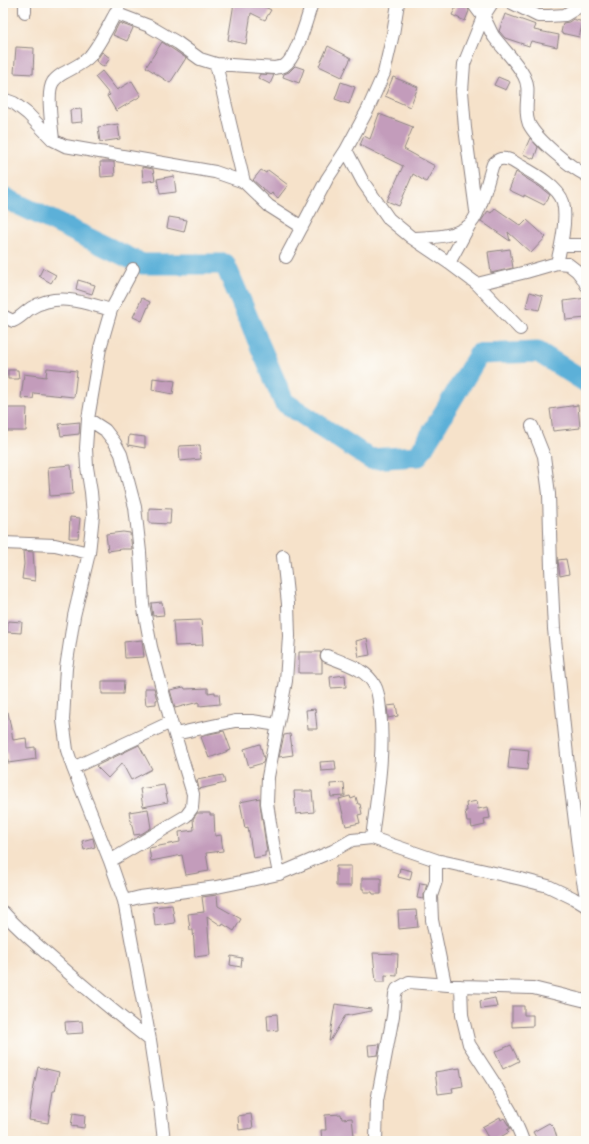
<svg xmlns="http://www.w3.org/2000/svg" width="589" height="1144" viewBox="0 0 589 1144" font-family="'Libre Bodoni',serif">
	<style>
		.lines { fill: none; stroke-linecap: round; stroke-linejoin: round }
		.river { stroke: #5cb0d8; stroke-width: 21 }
		.building { fill: #c39cbb }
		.street-casing { stroke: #8c8282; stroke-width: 14 }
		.street { stroke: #fff; stroke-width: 12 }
	</style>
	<rect width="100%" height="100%" fill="#fdfcf7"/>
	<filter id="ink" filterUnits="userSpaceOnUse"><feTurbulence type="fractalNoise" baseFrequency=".025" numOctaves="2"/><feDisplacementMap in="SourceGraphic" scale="8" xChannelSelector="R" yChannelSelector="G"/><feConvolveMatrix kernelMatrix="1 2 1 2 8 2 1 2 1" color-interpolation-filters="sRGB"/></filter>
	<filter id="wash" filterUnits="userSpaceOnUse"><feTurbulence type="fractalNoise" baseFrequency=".012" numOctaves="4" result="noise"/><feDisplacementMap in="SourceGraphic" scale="16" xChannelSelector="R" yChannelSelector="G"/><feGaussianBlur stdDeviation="0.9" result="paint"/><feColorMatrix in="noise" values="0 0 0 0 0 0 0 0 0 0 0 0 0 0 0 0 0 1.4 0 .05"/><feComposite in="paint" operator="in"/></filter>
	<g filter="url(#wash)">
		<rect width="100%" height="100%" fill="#f6e2ca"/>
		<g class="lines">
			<path class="river" d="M3,197L142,264H225L284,402L370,459L418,456L479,354L538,352L586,382"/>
		</g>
		<g id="blocks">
			<path class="building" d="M234,3H257L271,10L265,20L251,13L246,44L228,40Z
				M458,3H466L469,11L465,21L452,15Z
				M505,14L536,25L534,30L559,35L557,47L531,41L529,46L505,38L499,31Z
				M573,19L583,22L579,37L561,33L563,23L569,22Z
				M119,23L133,28L127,41L113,35Z
				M162,42L186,58L170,83L146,67Z
				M328,46L351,58L342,77L319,66Z
				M16,47L34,48L33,74L14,73Z
				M102,52L110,58L104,67L96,61Z
				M295,66L304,69L299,83L283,77L284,74L289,72Z
				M102,71L117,90L132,81L141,96L116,111L107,96L110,95L95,77Z
				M260,74L274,75L270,84L258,78Z
				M393,77L418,87L410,107L385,96Z
				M498,77L510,82L506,90L494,85Z
				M341,82L355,87L349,104L335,99Z
				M81,109L82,122L71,123L70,110Z
				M379,114L413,127L404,149L435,166L426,182L413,174L399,206L387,201L403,166L360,145L364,136L370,139Z
				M118,124L120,139L100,142L98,127Z
				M530,138L538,147L534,159L523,154Z
				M100,162H114L115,176L101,177Z
				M142,167L153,169L155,180L143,182Z
				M261,170L266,173L268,170L288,185L278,198L272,193L270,195L253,180Z
				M516,172L540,187L550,195L544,205L524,195V197L509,190Z
				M174,176L176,192L160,194L157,179Z
				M495,208L521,226L527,220L546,237L531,253L508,232L510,241L481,221L488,211L491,213Z
				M169,217L187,220L184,232L167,228Z
				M510,249L513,268L491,273L488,252Z
				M43,268L56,275L51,283L39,276Z
				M78,280L95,285L92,294L76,289Z
				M530,292L543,296L539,310L526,307Z
				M142,298L150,302L142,321L133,317Z
				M586,298V318L566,320L564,301Z
				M47,368L77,371L74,397L34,393L33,399L21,398L24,374L46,377Z
				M8,370H18L19,379H8Z
				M153,378L175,381L173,394L152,390Z
				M578,405L580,428L553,431L550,409Z
				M3,408H27L26,431H3Z
				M80,422L79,434L61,436L59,424Z
				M129,435L145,437V448L128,445Z
				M200,445L201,459L180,461L179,446Z
				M71,465L73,494L50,496L48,467Z
				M149,508L171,509L170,524L149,523Z
				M70,517L80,518L78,538H69Z
				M123,532L130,533L132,549H122L108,551L106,534Z
				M23,551L33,552L35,581L22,579L24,564Z
				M566,559L569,574L560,576L558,560Z
				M162,602L164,615L153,616L151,603Z
				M201,620L203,645L175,646L173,621Z
				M8,621L22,622L21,633L7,632Z
				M367,638L370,655L359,657L356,641Z
				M142,640L144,657L125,658L124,642Z
				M299,652H321L320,657L322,661V673H299Z
				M345,675L346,687L331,688L330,677Z
				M102,681H124L123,694H102Z
				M184,687L185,689L208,688V693L215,692V694H219L220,704L199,706V702L175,708L170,690Z
				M145,688H154L157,700H156V704L146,705L145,696Z
				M396,705L398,716L388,718L387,706Z
				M315,709L317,729H308L306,710Z
				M3,712H8L13,740L26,738L27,748L35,747L36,759L8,763L7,752L3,753Z
				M224,731L231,750L209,758L201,737L209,734Z
				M290,734L293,755L279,757L284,735Z
				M260,744L264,759L263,763L249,767L244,749Z
				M139,745L152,769L131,780L122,763L108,778L96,766Z
				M510,748L529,750L527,770L508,768Z
				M335,761L336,770L321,771L320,762Z
				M223,775L225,783L199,789L197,780Z
				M344,783L345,796L331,797L330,784Z
				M164,785L168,802L143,807L140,789Z
				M294,791H312L314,812L296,814Z
				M350,796L351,799L356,797L358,804H360L362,814L358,815L360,823L346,826L339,799Z
				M260,798V804L267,852H265V856L253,858L248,827L245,828L240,802Z
				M477,801L478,809L488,807L490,818L484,819L485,825L472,828L471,822H467L465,811H467L466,803Z
				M148,809L151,828L141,834L134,835L129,812Z
				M197,813H210V815H214L215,836L221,835L223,851L206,853L209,871L186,875L182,855L151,861L149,848L180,842L179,832L194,830L193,819Z
				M93,838L95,847L84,850L82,841Z
				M336,866H351V886H336Z
				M400,868L412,871L410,880L398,877Z
				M362,878H381V894H373L372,892H364V889H362Z
				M420,883L427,884L424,894V899L417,898Z
				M217,895L218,906L241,919L234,931L223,924L222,926L207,916L210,955L195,957L193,930H190L188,914L204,912L202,897Z
				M172,905L175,923L155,926L153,907Z
				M416,910L418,927L399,929L398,911Z
				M373,953L398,954L397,976L385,975V982H376Z
				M231,956L242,958L241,967L230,965Z
				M495,998L497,1007L481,1009L480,1001Z
				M335,1004L371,1009V1011L345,1016L330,1041H329Z
				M512,1006H524V1015H533V1026L512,1027Z
				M277,1014L278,1030L268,1031L267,1015Z
				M82,1021L83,1033L66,1034L65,1022Z
				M380,1044L378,1055L369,1056L368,1045Z
				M511,1045L519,1061L503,1069L495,1052Z
				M38,1067L59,1072L55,1091H53L48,1123L29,1120L34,1086Z
				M460,1068L463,1086L452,1088L453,1092L438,1094L435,1072Z
				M73,1113L85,1115L84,1128L71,1126Z
				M251,1114L253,1128L239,1130L238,1116Z
				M341,1114L342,1119L352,1118L354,1136H351V1139L322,1141L321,1130H326L325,1115Z
				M500,1117L501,1120L504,1118L510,1128L507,1130L509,1132L494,1141H490L482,1127Z
				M549,1123L554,1128L558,1141H538L533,1132Z"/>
		</g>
	</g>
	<g filter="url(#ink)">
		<use href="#blocks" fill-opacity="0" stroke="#8c8282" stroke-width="1"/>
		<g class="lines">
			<g class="street-casing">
				<path id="street" d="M473,3C476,8 480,13 484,18C488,24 490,31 494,37C504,50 516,61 524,76C531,89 525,101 527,115C527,118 528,121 529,124C537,140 570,167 586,175
					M512,3L538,16H549L565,15L585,3
					M25,12V3
					M115,13L149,26L178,43L200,59L216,64L275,68C277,67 282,67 284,66C297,58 307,18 312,3
					M216,64L244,182
					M3,99L14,103L28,114L53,140L65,146L215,172L244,182L269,206L302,227
					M53,140C52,128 46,92 53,82C55,79 59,76 62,74C72,68 83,64 90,56C103,40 111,20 121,3
					M346,150L363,182L389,219L412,238L449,263L477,284L520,329
					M476,211L465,128L462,91L464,64L483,17L492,3
					M412,238C431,237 452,238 468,226C480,218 488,178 493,164C497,160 500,158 506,159C511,159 515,163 519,165C533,173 558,186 563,202C567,218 561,247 557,263
					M562,245H586
					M286,257L327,179L346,150L368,109L384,73L393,34L398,3
					M449,263L469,226
					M133,269L111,310L100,348L88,419L86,448L87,467L91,492L93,515L89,553L74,616L66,668L63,720L67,750L73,768L110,861L124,901L150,1040L160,1106L164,1141
					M477,284L526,272L557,263L568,264L577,271L584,280L586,285
					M3,316L13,321C20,318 25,312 31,308C58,292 83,302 111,310
					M88,419L105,430L115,443L121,454L135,507L140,552L143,604L151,647L171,722L193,794L192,808L186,816L110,861
					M532,426L544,456L549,494L551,568L554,629L568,765L581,871L586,897
					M3,543L55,545L89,553
					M327,656C344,663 367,669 375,686C379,693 379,702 380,710C385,753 377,796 372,838
					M175,734L235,721H252L278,725
					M73,768L171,722
					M436,860V881L431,896L432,920L445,984
					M279,874L273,843L267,803L268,777L286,681L289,636L288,604L283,556
					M124,901L140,897L217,887L279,874L333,851L352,840L372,838L436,860L521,879L548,886L573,898L586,906
					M3,912C18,929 37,945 54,960C85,988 117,1014 150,1040
					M461,986L462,1015L469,1044L493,1081L511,1112L520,1133L523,1141
					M376,1141L377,1101L393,1016L395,994L397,989L409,982L461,986L533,988L586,1001"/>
			</g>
			<use href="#street" class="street"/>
		</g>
	</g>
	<rect width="589" height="1144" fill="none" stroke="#fdfcf7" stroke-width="16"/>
</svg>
